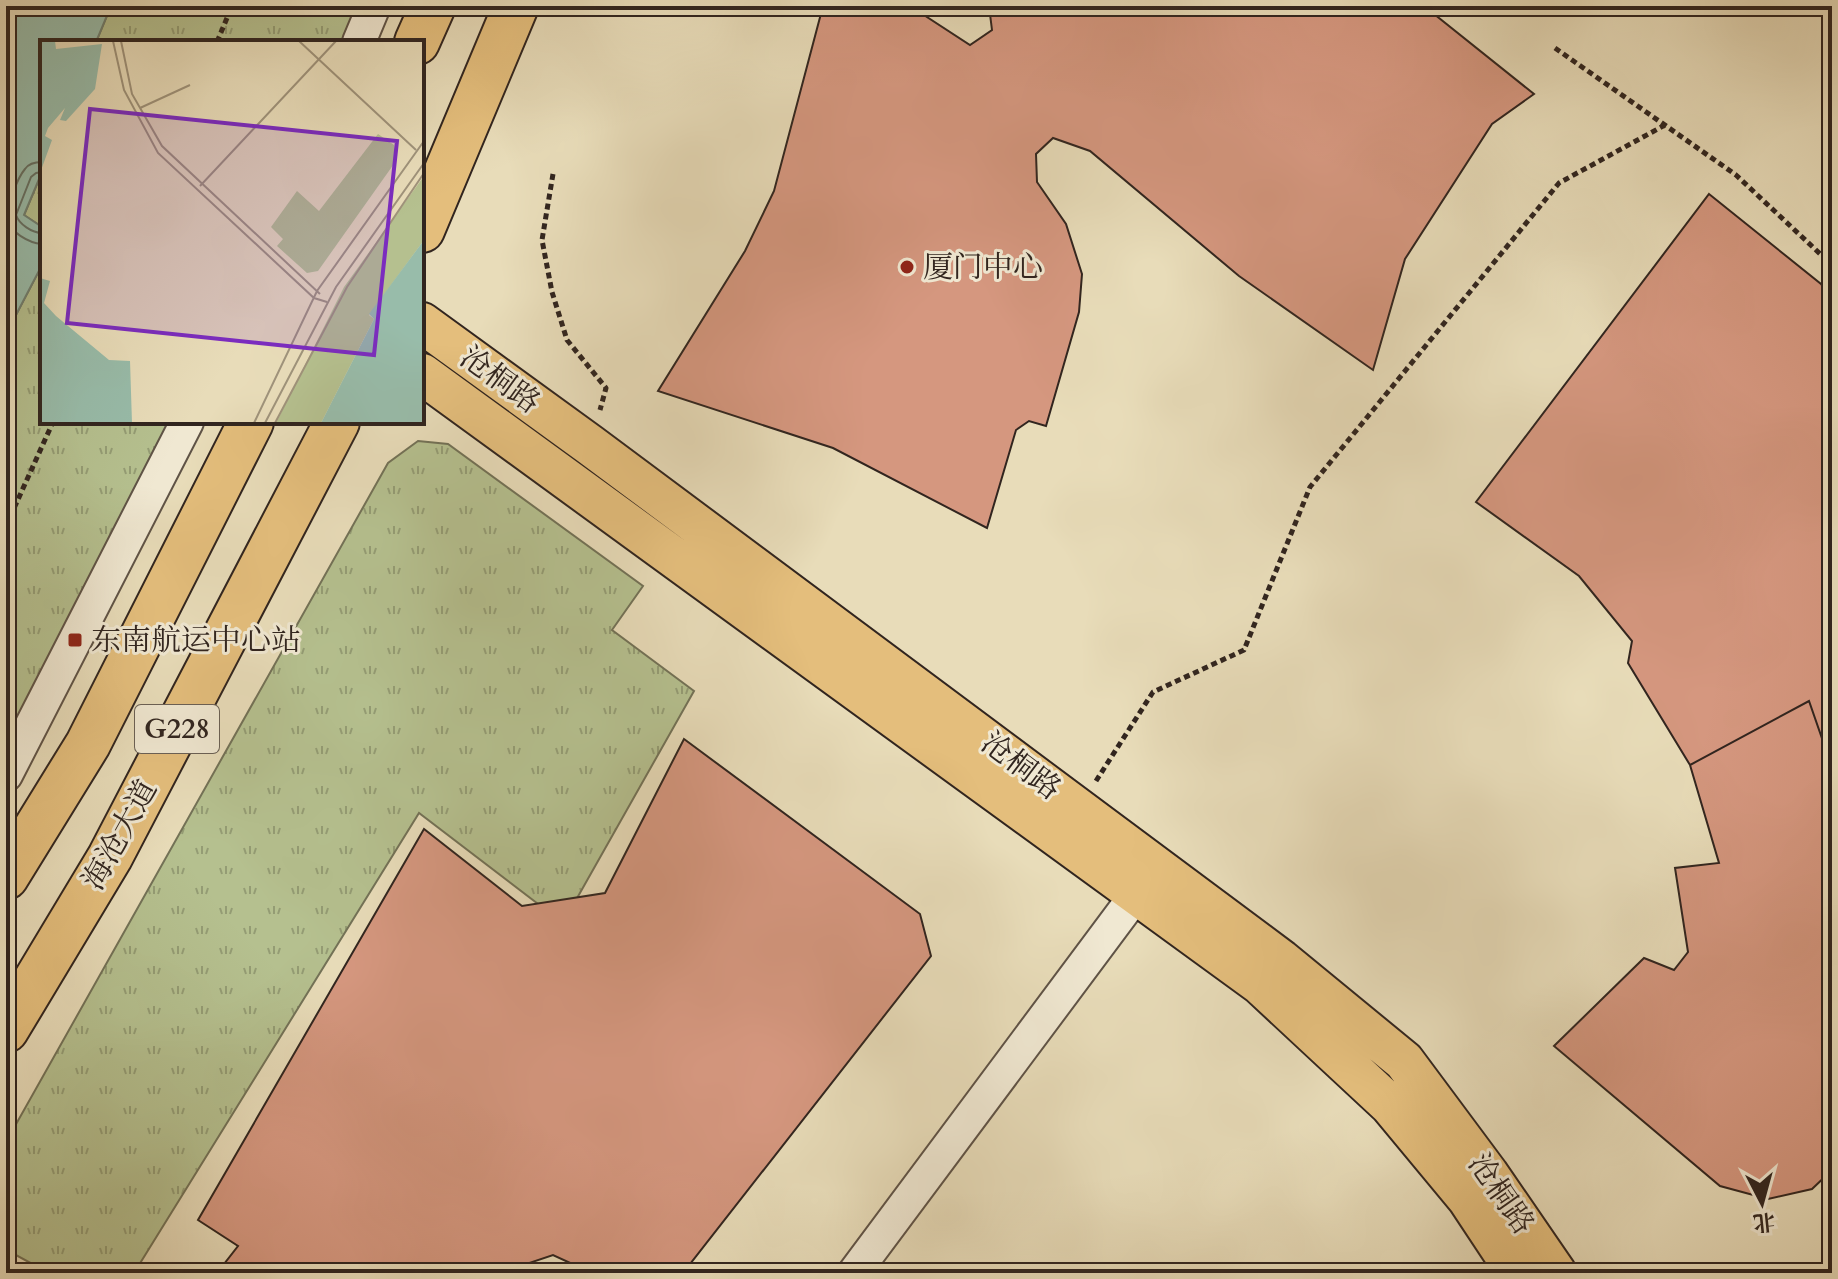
<svg xmlns="http://www.w3.org/2000/svg" width="1838" height="1279" viewBox="0 0 1838 1279" font-family="Cardo,'Noto Serif SC',serif">
	<style>
		.park { fill: url(#park-tufts); stroke: #737257; stroke-width: 2 }
		.water { fill: #98bcaa; stroke: #6f8072; stroke-width: 2 }
		.lines { fill: none; stroke-linecap: round; stroke-linejoin: round }
		.shore { stroke: #647064; stroke-width: 2 }
		.building { fill: #d5977f; stroke: #31251f; stroke-width: 2 }
		.minor-casing { stroke: #5f5346; stroke-width: 36 }
		.major-casing { stroke: #31251f; stroke-width: 44 }
		.highway-casing { stroke: #31251f; stroke-width: 48 }
		.path { stroke: #31251f; stroke-width: 5; stroke-dasharray: 6 4; stroke-linecap: butt }
		.minor { stroke: #f0e8d2; stroke-width: 32 }
		.major { stroke: #e4be7c; stroke-width: 40 }
		.highway { stroke: #e4be7c; stroke-width: 44 }
		.poi-dot { fill: #8f2418; stroke: #f0e8d2; stroke-width: 3 }
		.labels { text-anchor: middle; dominant-baseline: central; stroke-width: 6; stroke-linejoin: round; paint-order: stroke }
		.shield { fill: #f0e8d2; stroke: #6a6055; stroke-width: 2 }
		.shield-label { font-size: 28px; font-weight: bold; fill: #31251f }
		.poi-label { font-size: 30px; fill: #31251f; stroke: #f0e8d2; text-anchor: start }
		.street-label { font-size: 30px; fill: #31251f; stroke: #f0e8d2 }
		.inset-road { fill: none; stroke: #9f937b; stroke-width: 2 }
		.view { fill: #7b2cbf; fill-opacity: 0.15; stroke: #7b2cbf; stroke-width: 4 }
		.inset-edge { fill: none; stroke: #31251f; stroke-width: 4 }
	</style>
	<defs>
		<pattern id="park-tufts" width="24" height="20" patternUnits="userSpaceOnUse" patternTransform="scale(2)"><rect width="24" height="20" fill="#b5c08f"/><path d="M3 7l-1-3M5 7V3M7 7l1-3M15 17l-1-3M17 17v-4M19 17l1-3" fill="none" stroke="#949c74"/></pattern>
	</defs>
	<rect width="100%" height="100%" fill="#e8dcb9"/>
	<filter id="stains"><feTurbulence type="fractalNoise" baseFrequency=".0025" numOctaves="4"/><feColorMatrix values="0 0 0 0 .2 0 0 0 0 .09 0 0 0 0 .02 0 0 0 .5 -.17"/></filter>
	<radialGradient id="worn" r=".72"><stop offset=".6" stop-color="#630" stop-opacity="0"/><stop offset="1" stop-color="#630" stop-opacity=".3"/></radialGradient>
	<path class="park" d="M111,6H365L351,42H96Z
		M42,172V227L24,215Z
		M42,265V422H201L6,786V334Z
		M418,441L448,444L643,586L612,630L694,691L563,923L419,813L134,1273H49L14,1254L6,1217V1142L388,463Z"/>
	<path class="water" d="M6,6H111L96,42H42V172L24,215L42,227V265L6,334Z"/>
	<g class="lines">
		<path class="shore" d="M42,162C35,162 29,163 25,169C18,177 5,209 7,218C9,232 29,243 42,244
			M42,172L36,173L31,177L16,215C19,224 32,233 42,233"/>
	</g>
	<path class="building" d="M823,6H910L970,45L992,30L989,6H1424L1534,94L1492,124L1405,259L1373,370L1239,276L1090,151L1053,138L1036,154L1037,182L1066,224L1082,274L1079,312L1046,426L1029,421L1016,430L987,528L833,448L658,391L745,251L774,191Z
		M1709,194L1821,284L1832,300V788L1826,750L1809,701L1690,765L1628,663L1632,641L1579,576L1476,502Z
		M1809,701L1826,750L1832,788V1170L1812,1189L1768,1199L1720,1186L1554,1046L1644,958L1674,970L1688,952L1675,868L1719,863L1690,765Z
		M684,739L920,914L931,956L683,1273H580L579,1267L553,1255L514,1268L510,1273H217L238,1246L198,1220L424,829L522,906L605,893Z"/>
	<g class="lines">
		<g class="minor-casing">
			<path id="minor" d="M359,42L374,6
				M6,775L187,422
				M854,1273L1150,876"/>
		</g>
		<g class="major-casing">
			<path id="major" d="M422,323L590,445L1281,960L1404,1061L1488,1174L1556,1273
				M422,374L1260,984L1390,1105L1468,1199L1517,1273"/>
		</g>
		<g class="highway-casing">
			<path id="highway" d="M417,42L433,6
				M422,230L516,6
				M6,877L88,744L251,422
				M6,1030L110,857L337,422"/>
		</g>
		<path class="path" d="M217,42L232,6
			M1555,48L1736,175L1832,265
			M553,174L542,240L552,292L567,340L606,388L600,410
			M6,526L53,422
			M1096,781L1153,692L1244,650L1310,487L1559,183L1665,125"/>
		<use href="#minor" class="minor"/>
		<use href="#major" class="major"/>
		<use href="#highway" class="highway"/>
	</g>
	<g class="poi-dot">
		<circle cx="907" cy="267" r="8"/>
		<rect x="67" y="632" width="16" height="16" rx="4"/>
	</g>
	<g class="labels">
		<rect class="shield" x="135" y="705" width="84" height="48" rx="6"/>
		<g class="shield-label">
			<text x="177" y="729">G228</text>
		</g>
		<g class="poi-label">
			<text x="923" y="267">厦门中心</text>
			<text x="91" y="640">东南航运中心站</text>
		</g>
		<g class="street-label">
			<text transform="translate(500 380) rotate(36)">沧桐路</text>
			<text transform="translate(1021 766) rotate(37)">沧桐路</text>
			<text transform="translate(120 835) rotate(-61)">海沧大道</text>
			<text transform="translate(1501 1194) rotate(55)">沧桐路</text>
		</g>
	</g>
	<g transform="translate(40 40)">
		<rect width="384" height="384" fill="#e8dcb9"/>
		<path d="M338,94L354,105L356,121L278,231L267,233L237,206L243,199L231,187L257,151L279,171ZM384,136V200L329,275L334,279L281,383H236L304,247Z" fill="#b5c08f"/>
		<path d="M0,1H15L16,9L62,4L55,49L26,81L20,80L25,68L8,88L5,96L12,100L0,133ZM384,200V383H281L334,279L329,274ZM0,238L10,241L4,263L16,276L69,320L90,321L92,383H0Z" fill="#98bcaa"/>
		<path class="inset-road" d="M73,1L84,50L118,113L274,258L287,262M81,1L92,54L122,106L280,254M259,1L376,110M100,68L150,45M160,146L296,1M214,383L277,251L384,101M225,383L296,247L384,123M235,383L307,247L384,133"/>
		<path class="view" d="M50,69L357,101L334,315L27,283Z"/>
		<rect width="384" height="384" class="inset-edge"/>
	</g>
	<rect width="1838" height="1279" fill="none" stroke="#e8dcb9" stroke-width="32"/>
	<rect x="8" y="8" width="1822" height="1263" fill="none" stroke="#31251f" stroke-width="4"/>
	<rect x="16" y="16" width="1806" height="1247" fill="none" stroke="#31251f" stroke-width="2"/>
	<g transform="translate(1762 1203) rotate(174)" stroke="#f0e8d2" stroke-width="6" paint-order="stroke">
	<path d="M0-6L14 30L0 20L-14 30Z" fill="#31251f"/>
	<text y="-12" font-size="22" font-weight="bold" text-anchor="middle" fill="#31251f">北</text>
	</g>
	<rect width="100%" height="100%" filter="url(#stains)"/>
	<rect width="100%" height="100%" fill="url(#worn)"/>
</svg>
